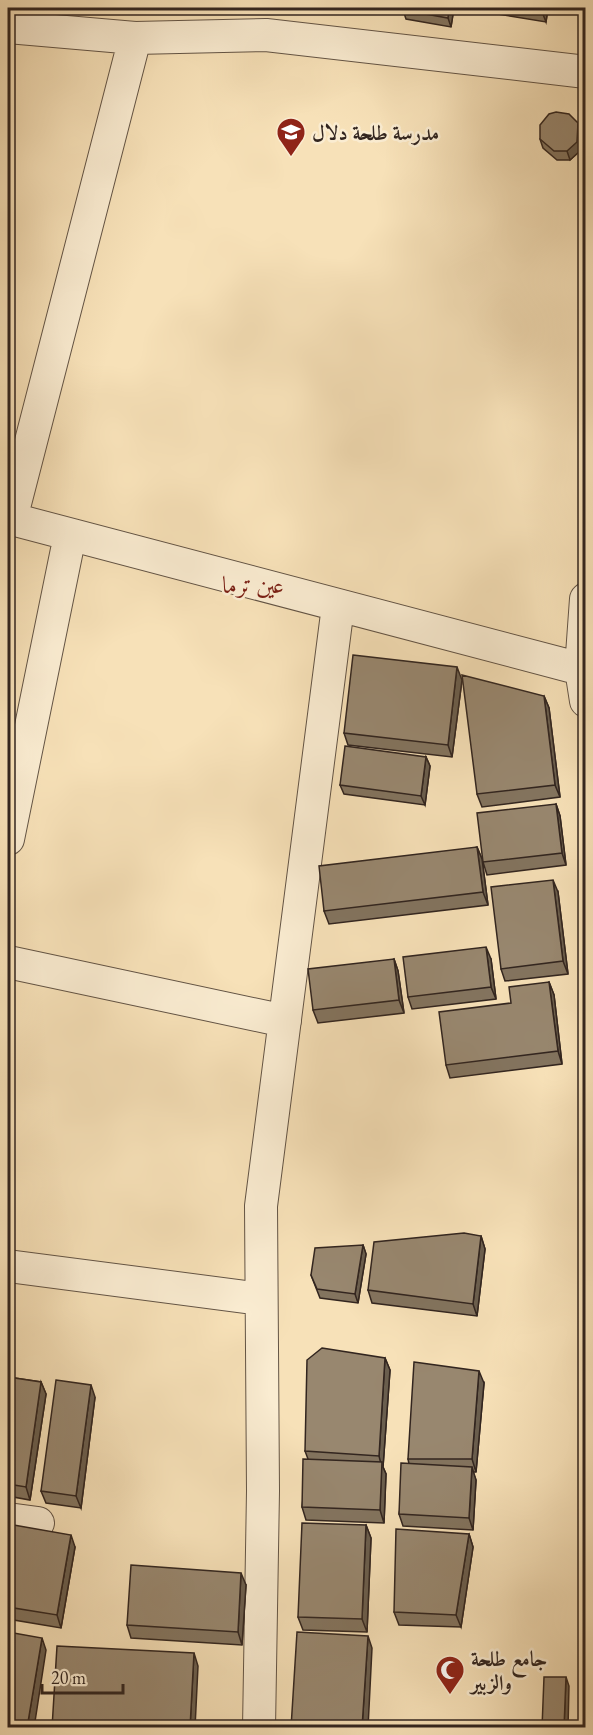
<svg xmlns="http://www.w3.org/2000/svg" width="593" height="1735" viewBox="0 0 593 1735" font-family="'EB Garamond',Amiri,serif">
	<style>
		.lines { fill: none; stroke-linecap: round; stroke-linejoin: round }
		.street-casing { stroke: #635445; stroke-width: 34 }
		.street { stroke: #faecd1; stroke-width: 32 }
		.wall { fill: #83745f; stroke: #32251f; stroke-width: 1.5 }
		.shaded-wall { fill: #6a5e4e; stroke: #32251f; stroke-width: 1.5 }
		.building { fill: #98876f; stroke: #32251f; stroke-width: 1.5 }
		.labels { text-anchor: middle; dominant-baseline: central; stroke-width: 5; stroke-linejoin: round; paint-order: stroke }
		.poi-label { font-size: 21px; font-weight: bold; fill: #32251f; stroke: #faecd1; text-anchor: start }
		.quarter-label { font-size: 24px; fill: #7a1f14; stroke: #faecd1 }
	</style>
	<rect width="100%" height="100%" fill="#f7e1b8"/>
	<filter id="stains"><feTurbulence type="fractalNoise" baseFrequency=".00333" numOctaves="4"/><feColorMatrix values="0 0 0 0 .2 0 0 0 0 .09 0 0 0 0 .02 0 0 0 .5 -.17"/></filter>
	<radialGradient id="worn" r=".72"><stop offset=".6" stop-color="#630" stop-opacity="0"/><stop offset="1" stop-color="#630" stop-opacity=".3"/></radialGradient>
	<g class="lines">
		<g class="street-casing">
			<path id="street" d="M8,27L135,38L266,35L586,72
				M8,518L581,669
				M11,519L135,38
				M586,599L581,669L586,701
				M8,839L70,535
				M8,962L285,1021
				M8,1266L261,1299
				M8,1519L38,1523
				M259,1728L263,1491L261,1206L338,606"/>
		</g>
		<use href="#street" class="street"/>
	</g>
	<path class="wall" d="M454,8L451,27L406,19L403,10Z
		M479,8H548L546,22L480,11Z
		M581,132L580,151L570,160H557L543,148L540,139Z
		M462,680L452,757L348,745L344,733Z
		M544,696L549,708L560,797L482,807L477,794Z
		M426,757L430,766L425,805L344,794L340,785Z
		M556,804L560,816L566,865L487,875L483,862Z
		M477,847L482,859L488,905L329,924L324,911Z
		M558,892L568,974L505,981L501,969Z
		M394,959L398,971L404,1013L318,1023L313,1010Z
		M491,959L496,999L412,1009L408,997Z
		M549,982L554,995L562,1064L450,1078L446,1065Z
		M481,1236L485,1249L477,1316L372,1303L368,1290Z
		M363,1245L366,1254L358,1303L320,1298L311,1275Z
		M385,1358L390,1370L383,1467L386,1474L384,1523L306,1520L302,1507L308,1459L305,1451Z
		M8,1377L41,1382L46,1394L30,1500L8,1496Z
		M484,1383L476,1472H473L476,1480L473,1530L403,1526L399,1514L409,1464L408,1459Z
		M95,1397L81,1508L46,1503L41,1491Z
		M8,1524L75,1547L61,1628L8,1619Z
		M366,1525L371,1538L367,1632L303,1630L298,1617Z
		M469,1534L473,1547L461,1627L399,1625L394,1612Z
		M246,1585L242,1645L131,1638L127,1625Z"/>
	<path class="shaded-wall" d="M449,8H454L451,27L448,18Z
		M541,8H548L546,22L541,9Z
		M578,123L581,132L580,151L570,160L567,151Z
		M457,667L462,680L452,757L448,745Z
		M544,696L549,708L560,797L555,785Z
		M426,757L430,766L425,805L421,796Z
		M556,804L560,816L566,865L562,853Z
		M477,847L482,859L488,905L483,892Z
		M553,880L558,892L568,974L563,961Z
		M486,947L491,959L496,999L491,987Z
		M394,959L398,971L404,1013L399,1000Z
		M549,982L554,995L562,1064L558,1051Z
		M481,1236L485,1249L477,1316L473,1304Z
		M363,1245L366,1254L358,1303L355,1294Z
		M385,1358L390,1370L383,1467L386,1474L384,1523L380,1510L381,1464L379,1456Z
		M479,1371L484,1383L476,1472L472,1459Z
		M41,1382L46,1394L30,1500L26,1487Z
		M91,1385L95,1397L81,1508L76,1496Z
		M472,1467L476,1480L473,1530L469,1518Z
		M366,1525L371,1538L367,1632L362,1619Z
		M469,1534L473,1547L461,1627L456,1615Z
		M71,1535L75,1547L61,1628L57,1615Z
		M241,1573L246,1585L242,1645L238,1632Z
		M368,1636L372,1648L368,1728H362Z
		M42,1638L46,1650L34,1728H27Z
		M194,1653L198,1666L195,1728H190Z
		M566,1677L569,1686L568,1728H564Z"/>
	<path class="building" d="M404,8H449L448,18L403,10Z
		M556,112L569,114L578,123L577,142L567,151H554L540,139V125L549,114Z
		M353,655L457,667L448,745L344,733Z
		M462,675L544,696L555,785L477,794Z
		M345,746L426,757L421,796L340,785Z
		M556,804L562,853L483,862L477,813Z
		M477,847L483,892L324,911L319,866Z
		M553,880L563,961L501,969L491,887Z
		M486,947L491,987L408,997L403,957Z
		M394,959L399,1000L313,1010L308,969Z
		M549,982L558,1051L446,1065L439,1012L511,1003L509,987Z
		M464,1233L481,1236L473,1304L368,1290L374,1242Z
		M363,1245L355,1294L317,1289L311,1275L315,1248Z
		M322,1348L385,1358L379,1456L305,1451L307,1360Z
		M414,1362L479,1371L472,1459H408Z
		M8,1377L41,1382L26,1487L8,1484Z
		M56,1380L91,1385L76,1496L41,1491Z
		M303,1459L382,1462L380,1510L302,1507Z
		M401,1463L472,1467L469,1518L399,1514Z
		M302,1523L366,1525L362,1619L298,1617Z
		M8,1524L71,1535L57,1615L8,1607Z
		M396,1529L469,1534L456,1615L394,1612Z
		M131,1565L241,1573L238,1632L127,1625Z
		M8,1632L42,1638L27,1728H8Z
		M297,1632L368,1636L362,1728H291Z
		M57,1646L194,1653L190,1728H52Z
		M544,1677H566L564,1728H542Z"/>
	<defs>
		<g id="school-pin" transform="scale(1.5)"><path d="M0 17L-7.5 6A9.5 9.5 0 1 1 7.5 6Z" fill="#8f2418" stroke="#faecd1"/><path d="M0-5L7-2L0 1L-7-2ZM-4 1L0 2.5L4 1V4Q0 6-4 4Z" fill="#fff"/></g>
		<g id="mosque-pin" transform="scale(1.5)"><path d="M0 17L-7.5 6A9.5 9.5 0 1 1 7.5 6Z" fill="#8f2418" stroke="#faecd1"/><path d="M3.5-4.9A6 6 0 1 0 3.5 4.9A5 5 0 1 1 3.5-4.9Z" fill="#fff"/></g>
	</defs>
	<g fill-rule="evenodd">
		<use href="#school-pin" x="291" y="132"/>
		<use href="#mosque-pin" x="450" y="1670"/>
	</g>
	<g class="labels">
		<g class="poi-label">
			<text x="312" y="132">مدرسة طلحة دلال</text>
			<text x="471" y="1658">جامع طلحة<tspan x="471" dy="24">والزبير</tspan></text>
		</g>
		<g class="quarter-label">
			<text x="253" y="584">عين ترما</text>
		</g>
	</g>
	<rect width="593" height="1735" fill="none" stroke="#f7e1b8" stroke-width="30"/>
	<rect x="9" y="9" width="575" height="1717" fill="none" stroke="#32251f" stroke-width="3"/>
	<rect x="15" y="15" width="563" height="1705" fill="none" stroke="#32251f" stroke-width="1.5"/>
	<path d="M42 1684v9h81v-9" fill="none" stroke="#32251f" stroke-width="3"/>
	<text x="51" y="1684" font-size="18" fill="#32251f" stroke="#faecd1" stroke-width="4.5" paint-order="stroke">20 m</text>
	<rect width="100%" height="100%" filter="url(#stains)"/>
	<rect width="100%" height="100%" fill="url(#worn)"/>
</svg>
